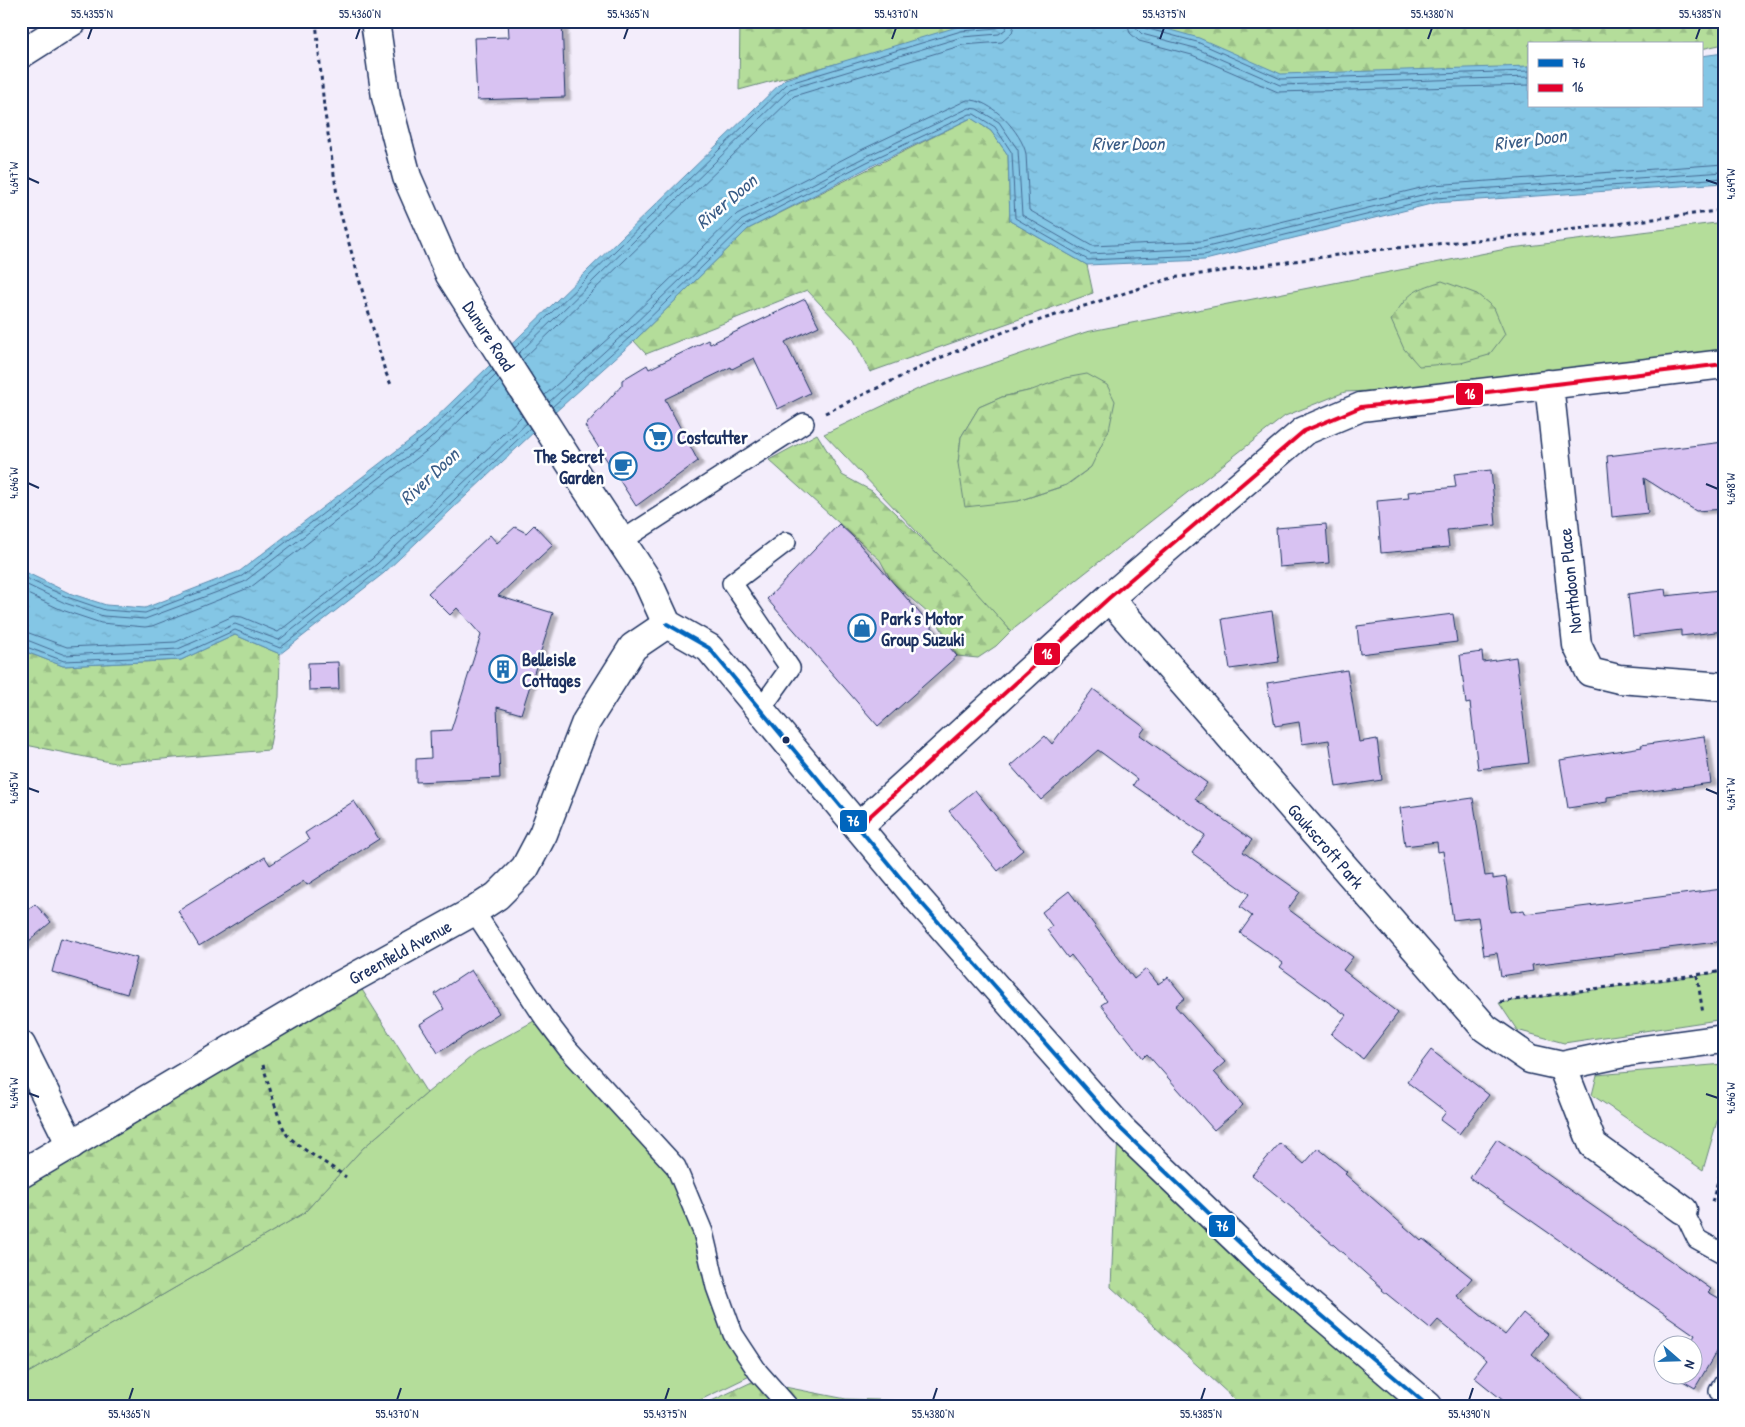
<svg xmlns="http://www.w3.org/2000/svg" width="1745" height="1427" viewBox="0 0 1745 1427" font-family="'Patrick Hand',sans-serif">
	<style>
		.green { fill: #b4dd9a; stroke: #68867c; fill-rule: evenodd }
		.forest { fill: url(#forest-firs); stroke: #68867c }
		.water { fill: url(#water-ripples); stroke: #5a8aaf }
		.lines { fill: none; stroke-linecap: round; stroke-linejoin: round }
		.shore { stroke: #456b94; stroke-width: 1 }
		.building { fill: #d8c2f2; stroke: #1b2f5e; filter: url(#shadow) }
		.service-casing { stroke: #1b2f5e; stroke-width: 22 }
		.minor-casing { stroke: #1b2f5e; stroke-width: 31 }
		.tertiary-casing { stroke: #1b2f5e; stroke-width: 31 }
		.primary-casing { stroke: #1b2f5e; stroke-width: 31 }
		.path { stroke: #1b2f5e; stroke-width: 3; stroke-dasharray: 4 4; stroke-linecap: butt }
		.service { stroke: #fff; stroke-width: 19 }
		.minor { stroke: #fff; stroke-width: 28 }
		.tertiary { stroke: #fff; stroke-width: 28 }
		.primary { stroke: #fff; stroke-width: 28 }
		.bus-1-casing { stroke: #fff; stroke-width: 8 }
		.bus-2-casing { stroke: #fff; stroke-width: 8 }
		.bus-1 { stroke: #0065bd; stroke-width: 4 }
		.bus-2 { stroke: #e4002b; stroke-width: 4 }
		.ticks { fill: none; stroke: #1b2f5e; stroke-width: 2 }
		.bus-dot { fill: #1b2f5e; stroke: #fff; stroke-width: 2 }
		.labels { text-anchor: middle; dominant-baseline: central; stroke-width: 5; stroke-linejoin: round; paint-order: stroke }
		.street-label { font-size: 18px; fill: #1b2f5e; stroke: #fff }
		.poi-label { font-size: 18px; font-weight: bold; fill: #1b2f5e; stroke: #fff; text-anchor: start }
		.water-label { font-size: 19px; font-style: italic; fill: #3a5c86; stroke: #fff }
		.line-badge { stroke: #fff; stroke-width: 2 }
		.badge-label { font-size: 14px; text-anchor: middle; font-weight: bold; fill: #fff }
		.neatline { fill: none; stroke: #1b2f5e; stroke-width: 2 }
		.ticks-label { font-size: 12px; text-anchor: middle; fill: #1b2f5e }
	</style>
	<defs>
		<pattern id="forest-firs" width="22" height="20" patternUnits="userSpaceOnUse" patternTransform="scale(1.25)"><rect width="22" height="20" fill="#b4dd9a"/><path d="M5 1l3.5 6h-7zM16 11l3.5 6h-7z" fill="#9abe87"/></pattern>
		<pattern id="water-ripples" width="26" height="14" patternUnits="userSpaceOnUse" patternTransform="scale(1.25)"><rect width="26" height="14" fill="#84c6e5"/><path d="M2 4q2-2 4 0t4 0M15 11q2-2 4 0t4 0" fill="none" stroke="#71aac7"/></pattern>
		<filter id="shadow"><feDropShadow dx="5.5" dy="3" stdDeviation="1" flood-color="#0004"/></filter>
	</defs>
	<rect width="100%" height="100%" fill="#f3edfb"/>
	<filter id="ink" filterUnits="userSpaceOnUse"><feTurbulence type="fractalNoise" baseFrequency=".02" numOctaves="2"/><feDisplacementMap in="SourceGraphic" scale="10" xChannelSelector="R" yChannelSelector="G"/><feConvolveMatrix kernelMatrix="1 2 1 2 8 2 1 2 1" color-interpolation-filters="sRGB"/></filter>
	<g filter="url(#ink)">
		<path class="green" d="M1724,222V351L1549,384L1345,392L1285,416L1011,631L824,434L920,388L1086,332L1511,248ZM1032,390L1091,467L1067,485L1018,501L958,463L961,437L979,407L1002,397Z
			M1724,972V1019L1564,1043L1517,1030L1499,1003Z
			M543,1016L676,1167L758,1372L688,1406H21V1377L304,1213L363,1148L427,1093L476,1053Z
			M1724,1064V1097L1703,1170L1592,1095L1597,1075Z"/>
		<path class="forest" d="M740,21H1724V44L1701,49V44H1529V83L1336,121L887,50L739,90Z
			M971,118L991,131L1008,155L1010,221L1087,265L1093,293L870,372L854,340L807,290L646,354L634,341L748,229Z
			M1442,281L1477,294L1494,308L1505,334L1489,355L1461,363L1419,366L1404,349L1391,320C1409,293 1411,291 1442,281Z
			M1087,374L1107,385L1115,401L1109,430L1091,467L1066,485L1018,501L965,507L958,463L961,437L979,407L1002,397L1032,390L1065,378Z
			M817,434L842,475L872,491L967,582L1011,631L996,646L978,658L957,656L936,620L892,582L880,560L769,460Z
			M235,635L280,654L279,697L269,750L115,763L21,744V650L63,666L181,660Z
			M354,977L427,1093L363,1148L304,1213L21,1377V1174Z
			M1118,1133L1416,1406H1242L1111,1287Z
			M754,1381L846,1399L1078,1406H701Z"/>
		<path class="water" d="M1033,21H1138L1199,38L1281,74L1529,66V106H1701V56L1724,53V183L1435,203L1205,260L1087,265L1010,221L1008,155L991,131L971,118L869,167L748,229L634,341L552,415L384,573L280,654L235,635L181,660L63,666L21,650V570L69,593L106,605L145,608L240,571L422,431L785,79L960,26Z"/>
		<g class="lines">
			<path class="shore" d="M1127,21L1130,33L1139,41L1192,55L1278,92L1529,85
				M1135,21L1137,29L1142,34L1195,48L1280,85L1529,77
				M1141,21L1142,25L1145,28L1197,42L1281,79L1529,71
				M515,348L787,84L961,31L997,28L1001,26V21
				M518,354L790,89L962,37L999,34L1006,29L1008,21
				M522,360L794,96L963,45L1002,42L1012,33L1015,21
				M545,395L621,327L737,214L861,150L967,100C991,98 1022,133 1026,154L1029,210L1092,246L1202,241L1433,185L1724,164
				M549,402L626,332L742,220L865,157L969,108L977,109L999,122L1018,150L1022,215L1090,254L1203,248L1434,192L1724,172
				M552,407L630,337L745,225L867,162L970,114H974L995,127L1012,153L1015,218L1088,260L1204,255L1435,198L1724,178
				M21,576L67,597L105,610L145,613L242,576L425,435L493,370
				M21,582L65,603L103,616L145,619L244,582L429,440L496,375
				M21,591L62,610L101,623L145,627L152,626L251,587L434,445L500,381
				M21,632L29,633L67,647L176,642L233,616L242,617L278,632L372,559L522,416
				M21,639L27,640L65,655L178,649L235,624L279,640L377,564L527,423
				M21,645L64,661L179,656L235,630L280,648L381,569L530,428"/>
		</g>
		<path class="building" d="M508,21H562L565,97L477,100L474,38L509,37Z
			M805,299L819,326L785,342L810,393L778,409L754,358L732,369L731,367L665,399L698,461L636,506L585,426L622,385V380L647,365L649,369L708,340L710,344Z
			M1724,442V509L1696,511L1644,478L1648,513L1612,517L1607,456Z
			M1491,470L1496,525L1447,530L1449,547L1381,553L1377,501L1409,498L1408,492L1456,487L1454,474Z
			M839,524L854,538L957,656L878,726L767,599Z
			M1326,524L1329,563L1279,567L1276,528Z
			M534,525L553,545L498,596L553,613L521,714L497,707L500,778L416,782V759L431,758L430,731L451,730L481,635L457,608L450,615L428,593L490,535L497,543L515,527L526,533Z
			M1665,589L1666,596L1719,590L1724,631L1681,636V630L1633,636L1628,594Z
			M1272,611L1279,662L1230,669L1222,619Z
			M1453,614L1457,642L1360,654L1357,626Z
			M1482,652L1483,662L1516,657L1529,763L1478,769L1470,703L1466,704L1460,655Z
			M338,662L339,689L309,690L308,663Z
			M1347,670L1359,742L1377,739L1382,780L1336,787L1329,740L1302,744L1299,722L1275,726L1267,683Z
			M1093,689L1145,728L1140,735L1207,783L1195,799L1252,840L1243,852L1300,892L1288,909L1353,957L1343,970L1398,1013L1363,1059L1331,1034L1346,1015L1280,967L1283,963L1240,933L1252,916L1240,907L1249,894L1192,853L1205,835L1133,785L1137,779L1098,750L1041,800L1011,766L1045,736L1052,744Z
			M1704,736L1711,783L1607,797V802L1568,808L1560,760L1642,747L1641,745Z
			M975,790L1023,850L998,871L949,811Z
			M1473,798L1485,876L1493,875V879L1506,877L1511,912L1524,910L1525,914L1722,889L1724,904V941L1532,965L1533,971L1501,976L1497,953L1484,955L1478,917L1453,920L1443,851L1438,852L1437,842L1405,846L1400,808Z
			M354,801L379,839L307,885L304,881L199,946L178,911L265,857L270,865L309,840L305,833Z
			M1069,891L1134,979L1146,969L1158,984L1168,977L1185,998L1175,1006L1225,1062L1214,1072L1243,1105L1214,1130L1147,1054L1143,1058L1101,1005L1107,1001L1071,955L1068,958L1047,930L1052,926L1042,912Z
			M35,904L51,922L21,948V917Z
			M61,938L137,958L127,994L52,972Z
			M471,970L499,1013L438,1053L420,1024L444,1009L435,994Z
			M1431,1050L1489,1095L1459,1134L1440,1120L1446,1112L1407,1082Z
			M1497,1139L1711,1289L1708,1292L1724,1301V1339L1695,1388L1676,1377V1374H1692V1344H1690L1695,1335L1470,1178Z
			M1280,1143L1304,1164L1318,1148L1347,1172L1345,1174L1421,1241L1423,1239L1472,1278L1457,1296L1505,1335L1523,1313L1548,1334L1532,1354L1591,1406H1510L1474,1377L1487,1360L1438,1320L1430,1329L1382,1290L1383,1289L1297,1212L1252,1175Z"/>
		<g class="lines">
			<g class="service-casing">
				<path id="service" d="M623,540L804,423
					M760,710L790,668L732,583L786,542
					M474,911L543,1016L568,1049L676,1167L703,1232L716,1287L733,1334L758,1372L788,1406
					M1683,1210L1697,1239L1724,1254
					M1719,1391L1724,1383"/>
			</g>
			<g class="minor-casing">
				<path id="minor" d="M21,54L73,21
					M1549,384L1577,645L1590,672L1619,679L1724,687
					M1109,598L1485,1028L1530,1059L1562,1066L1628,1052L1724,1039
					M858,827L1109,598L1304,431L1361,407L1724,364
					M21,1045L71,1145
					M1562,1066L1593,1145L1683,1210"/>
			</g>
			<g class="tertiary-casing">
				<path id="tertiary" d="M21,1174L335,988L474,911L497,896L525,868L543,834L586,722L633,647L667,624"/>
			</g>
			<g class="primary-casing">
				<path id="primary" d="M375,21L386,97L407,177L450,275L581,480L647,580L667,624L709,648L918,899L1121,1129L1264,1266L1428,1406"/>
			</g>
			<path class="path" d="M316,21L324,107L339,208L385,371L392,387
				M825,413L942,357L1009,330L1172,278L1366,251L1545,233L1724,210
				M1697,975L1703,1014
				M1500,1002L1724,971
				M263,1065C267,1079 280,1127 288,1136C305,1152 327,1163 346,1177
				M1712,1202L1724,1160"/>
			<use href="#service" class="service"/>
			<use href="#minor" class="minor"/>
			<use href="#tertiary" class="tertiary"/>
			<use href="#primary" class="primary"/>
			<g class="bus-1-casing">
				<path id="bus-1" d="M667,624L709,648L918,899L1121,1129L1264,1266L1428,1406"/>
			</g>
			<g class="bus-2-casing">
				<path id="bus-2" d="M858,827L1109,598L1304,431L1361,407L1724,364"/>
			</g>
			<use href="#bus-1" class="bus-1"/>
			<use href="#bus-2" class="bus-2"/>
		</g>
	</g>
	<path class="ticks" d="M88,39L92,28M356,39L360,28M624,39L628,28M892,39L896,28M1160,39L1164,28M1428,39L1432,28M1696,39L1700,28M28,178L39,183M1706,180L1718,184M28,483L39,488M1706,484L1718,489M28,788L39,792M1706,789L1718,794M28,1093L39,1097M1706,1094L1718,1098M129,1400L133,1388M397,1400L401,1388M665,1400L669,1388M933,1400L937,1388M1201,1400L1205,1388M1469,1400L1473,1388"/>
	<defs>
		<g id="supermarket-ring" transform="scale(1.4375)"><circle r="9.5" fill="#fff" stroke="#1f6fb2" stroke-width="1.5"/><path d="M-6-5.5h2.5l.6 2H6L4.5 2H-2.5L-4.4-4H-6ZM-1.5 3.2a1.3 1.3 0 1 0 .1 0ZM3 3.2a1.3 1.3 0 1 0 .1 0Z" fill="#1f6fb2"/></g>
		<g id="cafe-ring" transform="scale(1.4375)"><circle r="9.5" fill="#fff" stroke="#1f6fb2" stroke-width="1.5"/><path d="M-5.5-4.5H6V0H3Q3 3.5 0 3.5H-2.5Q-5.5 3.5-5.5 0ZM3-3.2v2h1.7v-2ZM-6 4.5H4V6H-6Z" fill="#1f6fb2"/></g>
		<g id="shop-ring" transform="scale(1.4375)"><circle r="9.5" fill="#fff" stroke="#1f6fb2" stroke-width="1.5"/><path d="M-5-2.5h2.3a2.7 3.5 0 0 1 5.4 0H5L5.5 6h-11ZM-1.5-2.5h3a1.5 2.3 0 0 0-3 0Z" fill="#1f6fb2"/></g>
		<g id="building-ring" transform="scale(1.4375)"><circle r="9.5" fill="#fff" stroke="#1f6fb2" stroke-width="1.5"/><path d="M-4-6H4V6H1V3H-1V6H-4ZM-2.5-4.3h1.7v1.8h-1.7ZM.8-4.3h1.7v1.8H.8ZM-2.5-1h1.7V.8h-1.7ZM.8-1h1.7V.8H.8Z" fill="#1f6fb2"/></g>
	</defs>
	<g fill-rule="evenodd">
		<use href="#supermarket-ring" x="658" y="437"/>
		<use href="#cafe-ring" x="623" y="466"/>
		<use href="#shop-ring" x="862" y="628"/>
		<use href="#building-ring" x="503" y="669"/>
	</g>
	<circle class="bus-dot" cx="786" cy="740" r="4.5"/>
	<g class="labels">
		<g class="street-label">
			<text transform="translate(489 336) rotate(57)">Dunure Road</text>
			<text transform="translate(1570 581) rotate(-96)">Northdoon Place</text>
			<text transform="translate(1326 846) rotate(49)">Goukscroft Park</text>
			<text transform="translate(400 952) rotate(-29)">Greenfield Avenue</text>
		</g>
		<g class="poi-label">
			<text x="677" y="437">Costcutter</text>
			<text x="604" y="456" text-anchor="end">The Secret<tspan x="604" dy="21">Garden</tspan></text>
			<text x="881" y="618">Park's Motor<tspan x="881" dy="21">Group Suzuki</tspan></text>
			<text x="522" y="659">Belleisle<tspan x="522" dy="21">Cottages</tspan></text>
		</g>
		<g class="water-label">
			<text transform="translate(1530 139) rotate(-7)">River Doon</text>
			<text x="1128" y="143">River Doon</text>
			<text transform="translate(726 201) rotate(-40)">River Doon</text>
			<text transform="translate(429 476) rotate(-43)">River Doon</text>
		</g>
	</g>
	<g class="line-badge">
		<rect x="1455" y="382" width="29" height="24" rx="5" fill="#e4002b"/>
		<rect x="1033" y="642" width="28" height="24" rx="5" fill="#e4002b"/>
		<rect x="839" y="809" width="29" height="24" rx="5" fill="#0065bd"/>
		<rect x="1208" y="1214" width="28" height="24" rx="5" fill="#0065bd"/>
	</g>
	<g class="badge-label">
		<text x="1470" y="399">16</text>
		<text x="1047" y="659">16</text>
		<text x="853" y="826">76</text>
		<text x="1222" y="1231">76</text>
	</g>
	<rect width="1745" height="1427" fill="none" stroke="#fff" stroke-width="55"/>
	<rect x="1528" y="42" width="175" height="65" fill="#ffffff" stroke="#a4acbf"/>
	<rect x="1538" y="59" width="25" height="8" fill="#0065bd" stroke="#a4acbf"/>
	<text x="1572" y="68" font-size="15" fill="#1b2f5e">76</text>
	<rect x="1538" y="84" width="25" height="8" fill="#e4002b" stroke="#a4acbf"/>
	<text x="1572" y="92" font-size="15" fill="#1b2f5e">16</text>
	<g transform="translate(1678 1360) rotate(110)"><circle r="24" fill="#ffffff" stroke="#a4acbf"/>
	<path d="M0-4L9 19L0 12L-9 19Z" fill="#1f6fb2"/>
	<text y="-8" font-size="14" font-weight="bold" text-anchor="middle" fill="#1b2f5e">N</text>
	</g>
	<rect x="28" y="28" width="1690" height="1372" class="neatline"/>
	<g class="ticks-label">
		<text x="92" y="18">55.4355°N</text>
		<text x="360" y="18">55.4360°N</text>
		<text x="628" y="18">55.4365°N</text>
		<text x="896" y="18">55.4370°N</text>
		<text x="1164" y="18">55.4375°N</text>
		<text x="1432" y="18">55.4380°N</text>
		<text x="1700" y="18">55.4385°N</text>
		<text transform="translate(14 178) rotate(-90)" y="4">4.647°W</text>
		<text transform="translate(1731 184) rotate(-90)" y="4">4.649°W</text>
		<text transform="translate(14 483) rotate(-90)" y="4">4.646°W</text>
		<text transform="translate(1731 489) rotate(-90)" y="4">4.648°W</text>
		<text transform="translate(14 788) rotate(-90)" y="4">4.645°W</text>
		<text transform="translate(1731 794) rotate(-90)" y="4">4.647°W</text>
		<text transform="translate(14 1093) rotate(-90)" y="4">4.644°W</text>
		<text transform="translate(1731 1098) rotate(-90)" y="4">4.646°W</text>
		<text x="129" y="1418">55.4365°N</text>
		<text x="397" y="1418">55.4370°N</text>
		<text x="665" y="1418">55.4375°N</text>
		<text x="933" y="1418">55.4380°N</text>
		<text x="1201" y="1418">55.4385°N</text>
		<text x="1469" y="1418">55.4390°N</text>
	</g>
</svg>
